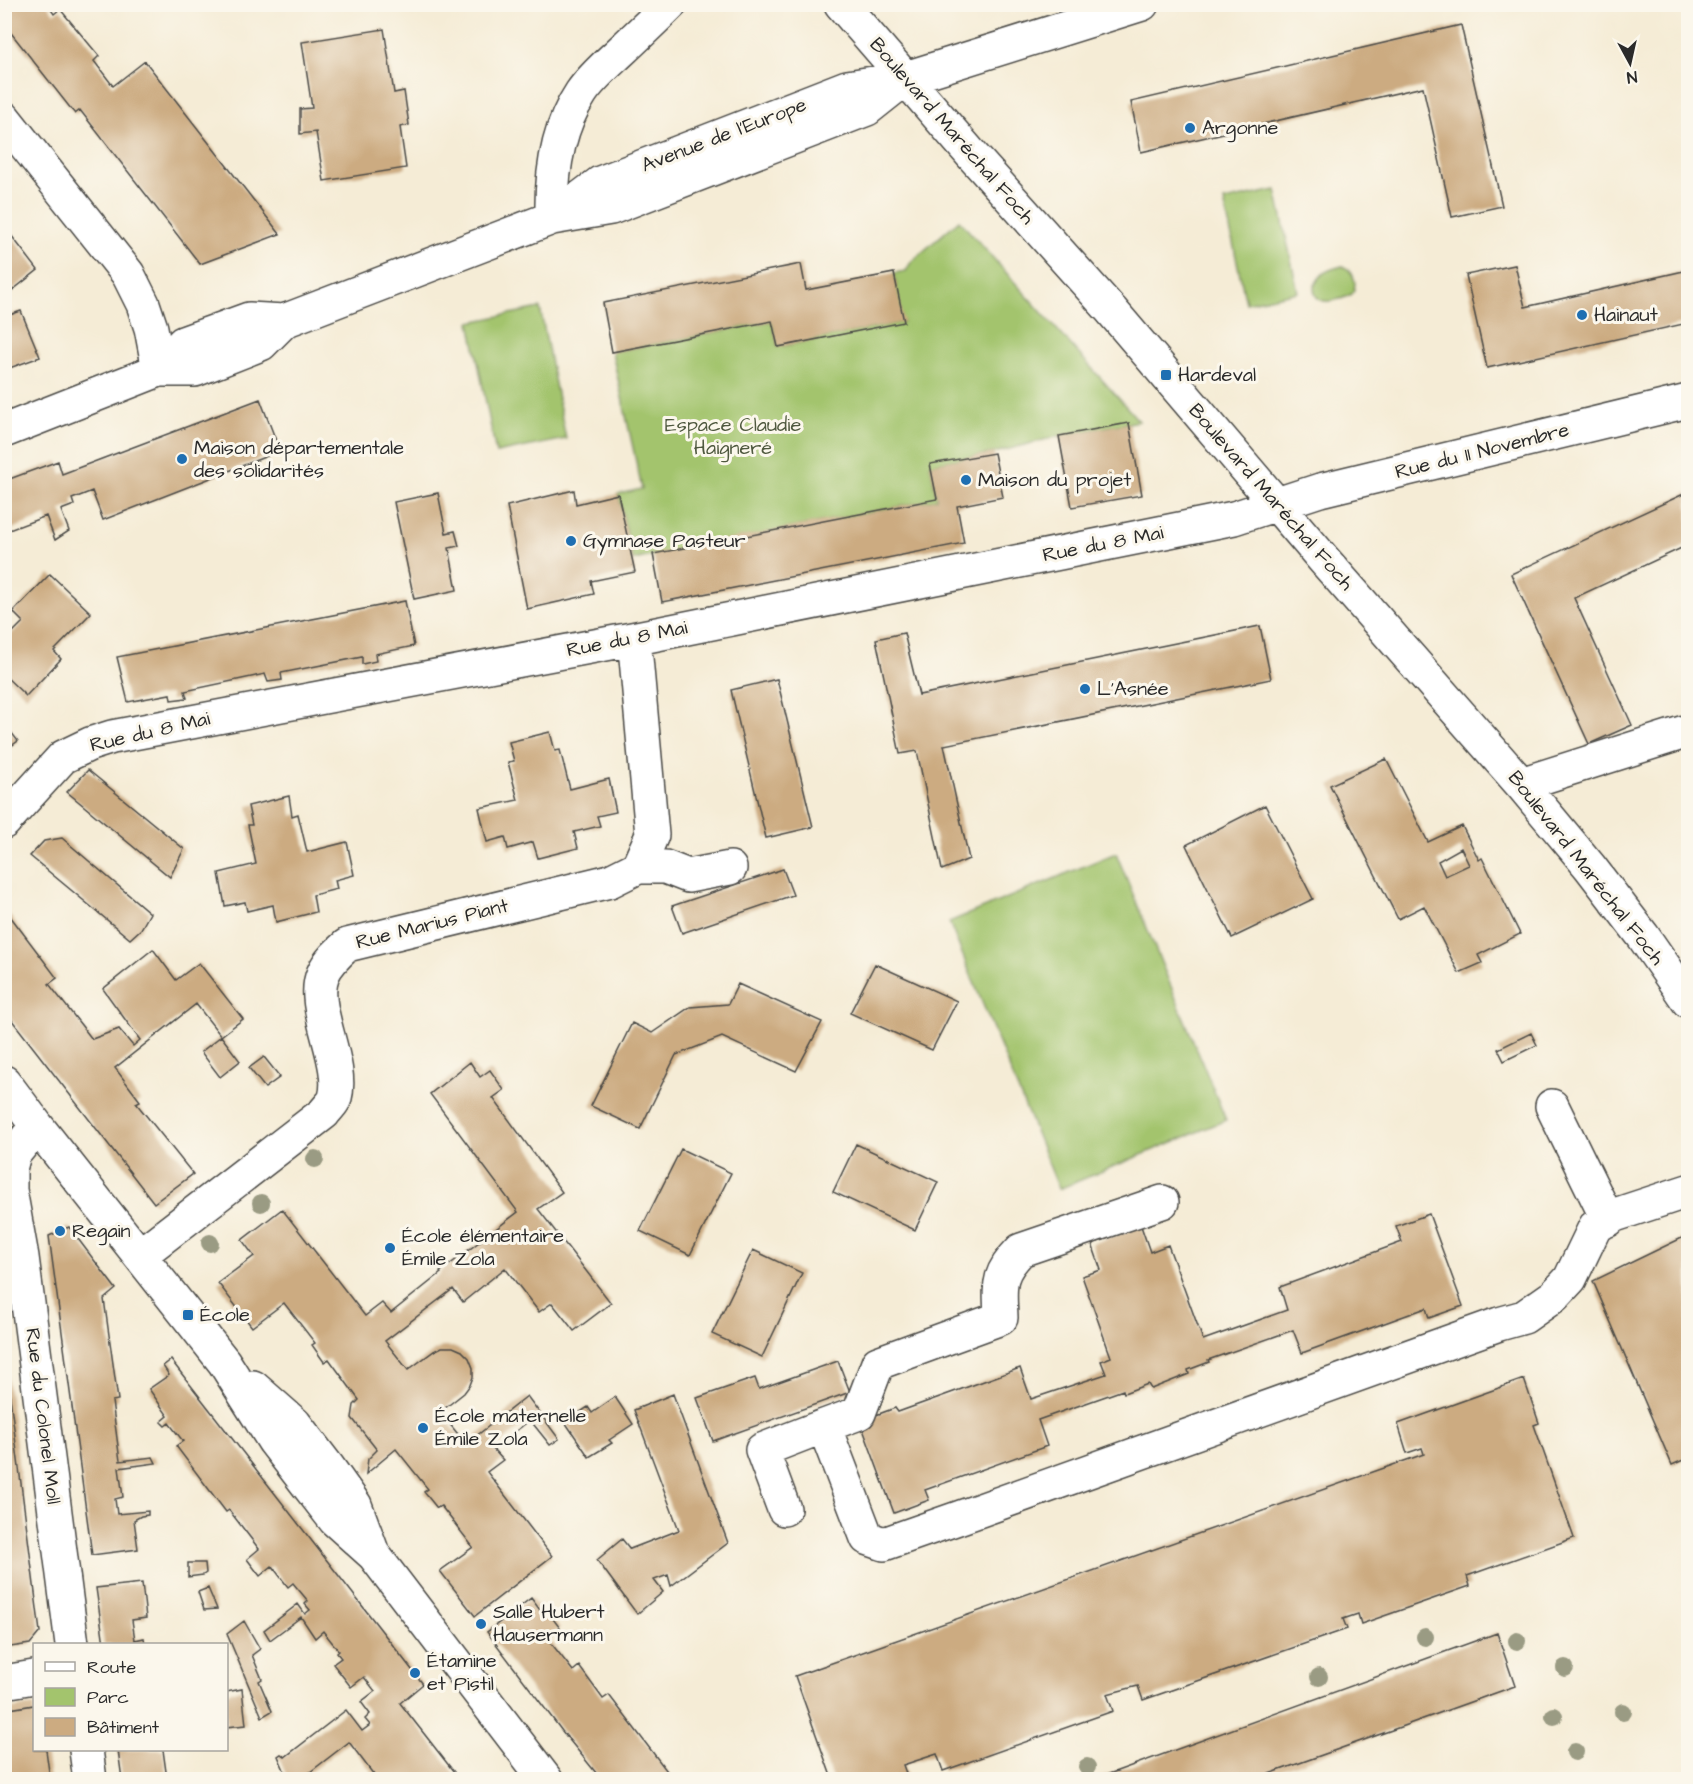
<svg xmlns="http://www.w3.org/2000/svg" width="1693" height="1784" viewBox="0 0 1693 1784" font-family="'Architects Daughter',sans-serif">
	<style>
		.green { fill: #a3c46d; stroke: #67784c; stroke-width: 1.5 }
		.building { fill: #ccab81; fill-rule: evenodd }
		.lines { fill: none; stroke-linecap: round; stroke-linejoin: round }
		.minor-casing { stroke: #494845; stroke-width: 36 }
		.minor { stroke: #fff; stroke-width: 33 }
		.tree { fill: #9a9b83 }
		.poi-dot { fill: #1f6fb2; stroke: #fbf7ec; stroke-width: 2 }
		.labels { text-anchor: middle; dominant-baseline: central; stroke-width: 6; stroke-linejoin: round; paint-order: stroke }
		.poi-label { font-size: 20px; fill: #2b2b2b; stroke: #fbf7ec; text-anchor: start }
		.street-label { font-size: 20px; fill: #2b2b2b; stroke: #fbf7ec }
		.park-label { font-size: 20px; fill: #4f593f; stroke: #fbf7ec }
	</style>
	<rect width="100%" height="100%" fill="#fbf7ec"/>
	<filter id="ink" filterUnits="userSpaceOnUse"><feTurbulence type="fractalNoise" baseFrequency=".0167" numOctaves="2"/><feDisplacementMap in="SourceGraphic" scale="12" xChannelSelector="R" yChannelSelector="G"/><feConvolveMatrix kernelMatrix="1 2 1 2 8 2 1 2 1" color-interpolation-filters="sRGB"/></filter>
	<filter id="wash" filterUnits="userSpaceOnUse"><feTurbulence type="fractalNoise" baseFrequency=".008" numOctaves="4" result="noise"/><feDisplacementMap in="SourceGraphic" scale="24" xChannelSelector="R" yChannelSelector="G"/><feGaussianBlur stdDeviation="1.35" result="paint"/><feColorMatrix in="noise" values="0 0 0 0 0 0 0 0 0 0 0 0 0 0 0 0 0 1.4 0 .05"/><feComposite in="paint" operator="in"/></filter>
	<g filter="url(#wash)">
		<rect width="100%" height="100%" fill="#f5ecd6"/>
		<path class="green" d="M1276,190L1298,292L1246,303L1224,201Z
			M959,220L1139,421L1059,436L994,453L930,464L937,499L653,555V556L633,560L618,494L642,489L612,352L772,321L778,347L903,322L894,273L906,271L911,262Z
			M1342,266C1354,270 1358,284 1352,294C1345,298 1324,306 1317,297C1315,296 1314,289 1314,287C1321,272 1327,270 1342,266Z
			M540,308L566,439L496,453L470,322Z
			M1116,853L1226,1120L1059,1189L949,922Z"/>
		<g id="blocks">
			<path class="building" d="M4,4H47L54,14L60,9L99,56L94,61L113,86L145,61L280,234L200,264L80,110L75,114L4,24Z
				M1461,25L1502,206L1452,217L1423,87L1141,152L1131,102Z
				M384,29L394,93L404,91L409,125L400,127L406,168L324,181L316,132L300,134V109L312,108L302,42Z
				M4,226L38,270L4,297Z
				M801,264L806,290L894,273L904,322L778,347L772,321L612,352L603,303Z
				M1515,265L1525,307L1688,270V323L1487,368L1466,275Z
				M21,311L40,357L4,370V317Z
				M260,399L280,451L103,520L92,491L72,499L74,505L61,510L69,531L55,540L46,516L4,532V481L58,461L62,474Z
				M1129,423L1142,495L1072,507L1059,436Z
				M994,453L1003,497L957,506L964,543L662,602L653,554L937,499L930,464Z
				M574,490L576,504L618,494L635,572L591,581L594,594L527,609L507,506Z
				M1688,492V545L1574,598L1632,725L1589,744L1511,574Z
				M438,493L446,533L455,531L459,546L449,548L457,590L414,599L394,502Z
				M50,574L91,613L54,651L61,659L26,696L4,675V641L23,622L13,612Z
				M405,601L414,646L375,654L376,661L362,664V657L281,673L282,680L268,682L265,674L185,691L187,698L171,700L170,694L128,702L117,657Z
				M1260,626L1271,679L944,745L969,859L942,870L917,751L900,754L876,639L904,633L919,695Z
				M777,679L813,827L766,838L731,690Z
				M4,723L18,741L4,751Z
				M550,732L555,751L560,750L570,789L609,779L616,812L597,816L600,826L574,832L578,848L538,858L533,842L508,849L505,837L487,842L479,808L518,800L508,762L514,761L509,742Z
				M1386,759L1428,842L1462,826L1479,860L1482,858L1520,934L1478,955L1482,963L1459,973L1424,906L1398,919L1330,785ZM1461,848L1469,865L1445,876L1438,861Z
				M88,770L184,849L170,877L67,792Z
				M289,796L292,816L298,814L307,852L347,842L354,875L335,880L337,889L313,895L316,912L276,922L273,905L247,911L245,902L225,906L219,873L256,864L248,825H252L248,806Z
				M1265,805L1313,899L1232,938L1186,845Z
				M62,838L150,913L141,929L130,939L30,856L44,841Z
				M783,869L793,895L682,933L672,906Z
				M4,908L57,978L49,984L92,1039L119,1029L133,1046L140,1040L103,989L153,949L176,980L199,963L243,1019L221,1036L196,1004L115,1068L140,1101L136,1103L193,1174L154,1203L4,1010Z
				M875,964L957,1001L932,1050L850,1013Z
				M738,984L822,1022L796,1071L722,1037L676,1055L640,1129L591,1106L632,1023L652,1033L690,1007L728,1004Z
				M1531,1033L1537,1045L1504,1061L1498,1049Z
				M221,1036L240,1061L220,1077L201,1052Z
				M264,1057L280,1077L265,1088L249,1068Z
				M470,1062L480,1077L490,1070L504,1090L493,1098L562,1192L538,1209L611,1303L574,1331L552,1303L539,1312L505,1268L463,1302L453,1289L385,1341L408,1370L434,1351L442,1347H453L462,1351L469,1358L473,1368V1377L470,1385L464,1393L440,1412L466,1444L527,1396L559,1439L550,1445L530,1420L493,1449L503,1460L487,1472L552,1556L475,1616L440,1571L473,1547L441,1506L437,1508L424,1492L428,1489L396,1449L366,1474L368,1459L377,1450L352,1418L354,1405L359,1400L329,1359L324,1362L312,1345L315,1343L284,1303L252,1327L218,1283L254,1256L242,1240L282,1209L365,1316L382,1303L391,1313L441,1273L440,1272L518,1212L430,1094Z
				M856,1144L938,1182L915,1230L833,1192Z
				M681,1149L731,1173L690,1255L640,1231Z
				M1429,1214L1463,1306L1429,1318L1426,1308L1302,1353L1293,1330L1208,1360L1209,1362L1188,1370L1189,1374L1151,1389L1148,1384L1124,1393L1123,1390L1038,1420L1047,1446L925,1490L929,1500L894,1513L860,1421L895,1408L898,1412L1020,1368L1031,1399L1106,1374L1101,1361L1111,1357L1082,1276L1101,1270L1092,1244L1141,1226L1150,1252L1168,1245L1203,1340L1287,1310L1280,1287L1402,1242L1396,1226Z
				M69,1227L116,1289L104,1299L118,1400L112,1401L120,1461L153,1457L156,1463L119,1468L123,1497L115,1499L117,1514L148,1511V1515L141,1516L134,1520L138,1549L92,1555L49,1236Z
				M1688,1235V1458L1672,1465L1593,1281Z
				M753,1250L802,1273L762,1357L712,1334Z
				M171,1360L423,1684L400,1703L454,1772V1775L448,1779H377L349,1742L305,1776L306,1779H288L278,1756L281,1754L285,1757L346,1710L362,1731L370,1725L365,1719L370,1714L361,1702L375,1691L364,1677L351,1687L333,1664L341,1658L337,1653L339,1651L323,1631L315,1638L301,1617L270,1640L264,1630L298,1604L305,1614L310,1610L305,1604L308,1601L293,1583L288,1587L272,1566L260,1576L247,1559L259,1549L229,1510L226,1512L176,1446L183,1441L169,1423L165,1426L161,1422L168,1416L149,1389L169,1375L163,1366Z
				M838,1361L850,1392L713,1441L697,1398L755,1378L759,1389Z
				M6,1366L40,1632L30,1644L4,1648V1367Z
				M1524,1379L1539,1423L1534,1425L1574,1538L1467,1576L1470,1586L1361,1624L1358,1614L1343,1619L1347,1629L1143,1700L1138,1686L1107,1694L1113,1711L943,1771L937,1754L903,1765L908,1779H832L795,1676L1424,1454L1422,1448L1407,1453L1398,1424Z
				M673,1394L728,1543L671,1586L668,1575L654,1580L663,1592L637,1614L597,1560L622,1539L630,1549L679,1530L634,1410Z
				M615,1397L633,1424L609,1440L612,1443L589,1457L565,1422L588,1407L592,1413Z
				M188,1563H205L206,1573L203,1575L188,1577Z
				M142,1583L146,1618L132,1620L135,1640L144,1638L145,1644H104L96,1588Z
				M208,1588L217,1609L204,1610L198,1592Z
				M531,1598L543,1614L547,1611L560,1628L547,1638L573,1671L579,1666L603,1699L609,1695L673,1779H601L562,1731L487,1632Z
				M244,1621L260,1649L252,1655L262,1679L259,1681L272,1711L262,1717L227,1634Z
				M1497,1633L1515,1686L1255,1779H1095Z
				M242,1689L246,1725L226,1727V1692Z
				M34,1705V1750H46L50,1779H4V1710Z
				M118,1750H163L167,1779H122Z"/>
		</g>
	</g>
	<g filter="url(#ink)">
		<use href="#blocks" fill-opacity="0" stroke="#494845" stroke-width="1.5"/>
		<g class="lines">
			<g class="minor-casing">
				<path id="minor" d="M841,4L971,154L1111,310L1324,560L1521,784L1590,867L1643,936L1688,1001
					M4,118L128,274L143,304L151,328L159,370
					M559,214L600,183L847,87L906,78L1142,4
					M552,218C551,176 557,129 581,93C591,78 606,65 619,53C636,37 653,21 670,4
					M159,370L183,343L249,319L284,321L552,218L611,208L867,109L906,78
					M4,431L159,370H195L261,344L284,321
					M632,639L636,658L652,835L638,867
					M1521,784L1688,731
					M4,822L63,757L90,744L112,737L632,639L1234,518L1320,490L1688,401
					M4,1082L37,1126L224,1362L274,1441L307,1484L335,1520L374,1555L546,1780
					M1552,1106L1608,1220
					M37,1126L14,1154L10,1169V1190L22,1257L72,1644
					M140,1255L324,1113C327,1108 333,1104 335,1098C345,1062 309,1006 323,974C328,962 338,953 347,945L610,881L638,867H665L688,876L730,868
					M253,1387L295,1424L328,1467L355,1505L372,1551
					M824,1426L859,1413L878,1363L1001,1318C1000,1286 996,1275 1021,1250L1162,1202
					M784,1509L762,1450L824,1426L867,1538L884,1544L961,1517L1499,1324L1524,1317L1554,1296L1570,1279L1595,1227L1615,1215L1688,1191
					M4,1682L34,1677
					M86,1750L90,1780"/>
			</g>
			<use href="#minor" class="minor"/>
		</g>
		<g class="tree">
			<circle cx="315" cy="1159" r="9"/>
			<circle cx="261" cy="1203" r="9"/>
			<circle cx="210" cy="1243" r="9"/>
			<circle cx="1425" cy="1637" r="9"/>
			<circle cx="1517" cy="1641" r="9"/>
			<circle cx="1565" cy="1668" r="9"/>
			<circle cx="1319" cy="1677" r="9"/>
			<circle cx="1623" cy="1712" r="9"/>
			<circle cx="1554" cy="1716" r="9"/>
			<circle cx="1575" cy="1752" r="9"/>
			<circle cx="1087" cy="1767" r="9"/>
		</g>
	</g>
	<g class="poi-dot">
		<circle cx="1190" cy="128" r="6"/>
		<circle cx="1582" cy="315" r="6"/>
		<rect x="1160" y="369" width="12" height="12" rx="3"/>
		<circle cx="182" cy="459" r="6"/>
		<circle cx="966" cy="480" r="6"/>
		<circle cx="571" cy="541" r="6"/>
		<circle cx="1085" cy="689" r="6"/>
		<circle cx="60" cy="1231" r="6"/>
		<circle cx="390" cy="1248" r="6"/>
		<rect x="182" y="1309" width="12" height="12" rx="3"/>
		<circle cx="423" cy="1428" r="6"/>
		<circle cx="481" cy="1624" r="6"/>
		<circle cx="415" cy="1673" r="6"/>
	</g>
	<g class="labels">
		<g class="poi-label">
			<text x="1202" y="128">Argonne</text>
			<text x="1594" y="315">Hainaut</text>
			<text x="1178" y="375">Hardeval</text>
			<text x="194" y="448">Maison départementale<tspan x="194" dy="23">des solidarités</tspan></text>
			<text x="978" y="480">Maison du projet</text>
			<text x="583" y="541">Gymnase Pasteur</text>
			<text x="1097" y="689">L'Asnée</text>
			<text x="72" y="1231">Regain</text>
			<text x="402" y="1236">École élémentaire<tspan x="402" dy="23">Émile Zola</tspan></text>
			<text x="200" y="1315">École</text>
			<text x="435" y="1416">École maternelle<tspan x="435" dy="23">Émile Zola</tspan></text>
			<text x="493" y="1612">Salle Hubert<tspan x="493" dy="23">Hausermann</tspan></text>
			<text x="427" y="1661">Étamine<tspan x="427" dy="23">et Pistil</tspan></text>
		</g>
		<g class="street-label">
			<text transform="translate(952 131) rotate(49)">Boulevard Maréchal Foch</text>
			<text transform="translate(724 135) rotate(-21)">Avenue de l'Europe</text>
			<text transform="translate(1482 451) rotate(-14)">Rue du 11 Novembre</text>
			<text transform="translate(1271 497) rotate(49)">Boulevard Maréchal Foch</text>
			<text transform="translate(1103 544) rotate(-11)">Rue du 8 Mai</text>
			<text transform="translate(627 639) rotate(-11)">Rue du 8 Mai</text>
			<text transform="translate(150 732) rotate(-13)">Rue du 8 Mai</text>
			<text transform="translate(1586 868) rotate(52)">Boulevard Maréchal Foch</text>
			<text transform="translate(432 924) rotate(-14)">Rue Marius Piant</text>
			<text transform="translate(43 1416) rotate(83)">Rue du Colonel Moll</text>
		</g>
		<g class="park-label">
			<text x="733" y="425">Espace Claudie<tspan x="733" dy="23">Haigneré</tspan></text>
		</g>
	</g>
	<rect width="1693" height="1784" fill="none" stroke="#fbf7ec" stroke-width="24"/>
	<rect x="33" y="1643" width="195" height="108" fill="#fbf7ec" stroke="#a8a59f" stroke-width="1.5"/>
	<rect x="45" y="1662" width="30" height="9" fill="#ffffff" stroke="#a8a59f" stroke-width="1.5"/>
	<text x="87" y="1673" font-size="18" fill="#2b2b2b">Route</text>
	<rect x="45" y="1688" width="30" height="18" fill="#a3c46d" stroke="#a8a59f" stroke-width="1.5"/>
	<text x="87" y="1703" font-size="18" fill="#2b2b2b">Parc</text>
	<rect x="45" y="1718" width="30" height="18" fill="#ccab81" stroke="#a8a59f" stroke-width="1.5"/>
	<text x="87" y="1733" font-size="18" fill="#2b2b2b">Bâtiment</text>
	<g transform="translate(1630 63) rotate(172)" stroke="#fbf7ec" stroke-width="4.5" paint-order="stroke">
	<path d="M0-4.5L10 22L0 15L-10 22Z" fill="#2b2b2b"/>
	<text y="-9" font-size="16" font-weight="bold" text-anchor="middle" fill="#2b2b2b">N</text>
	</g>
</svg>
